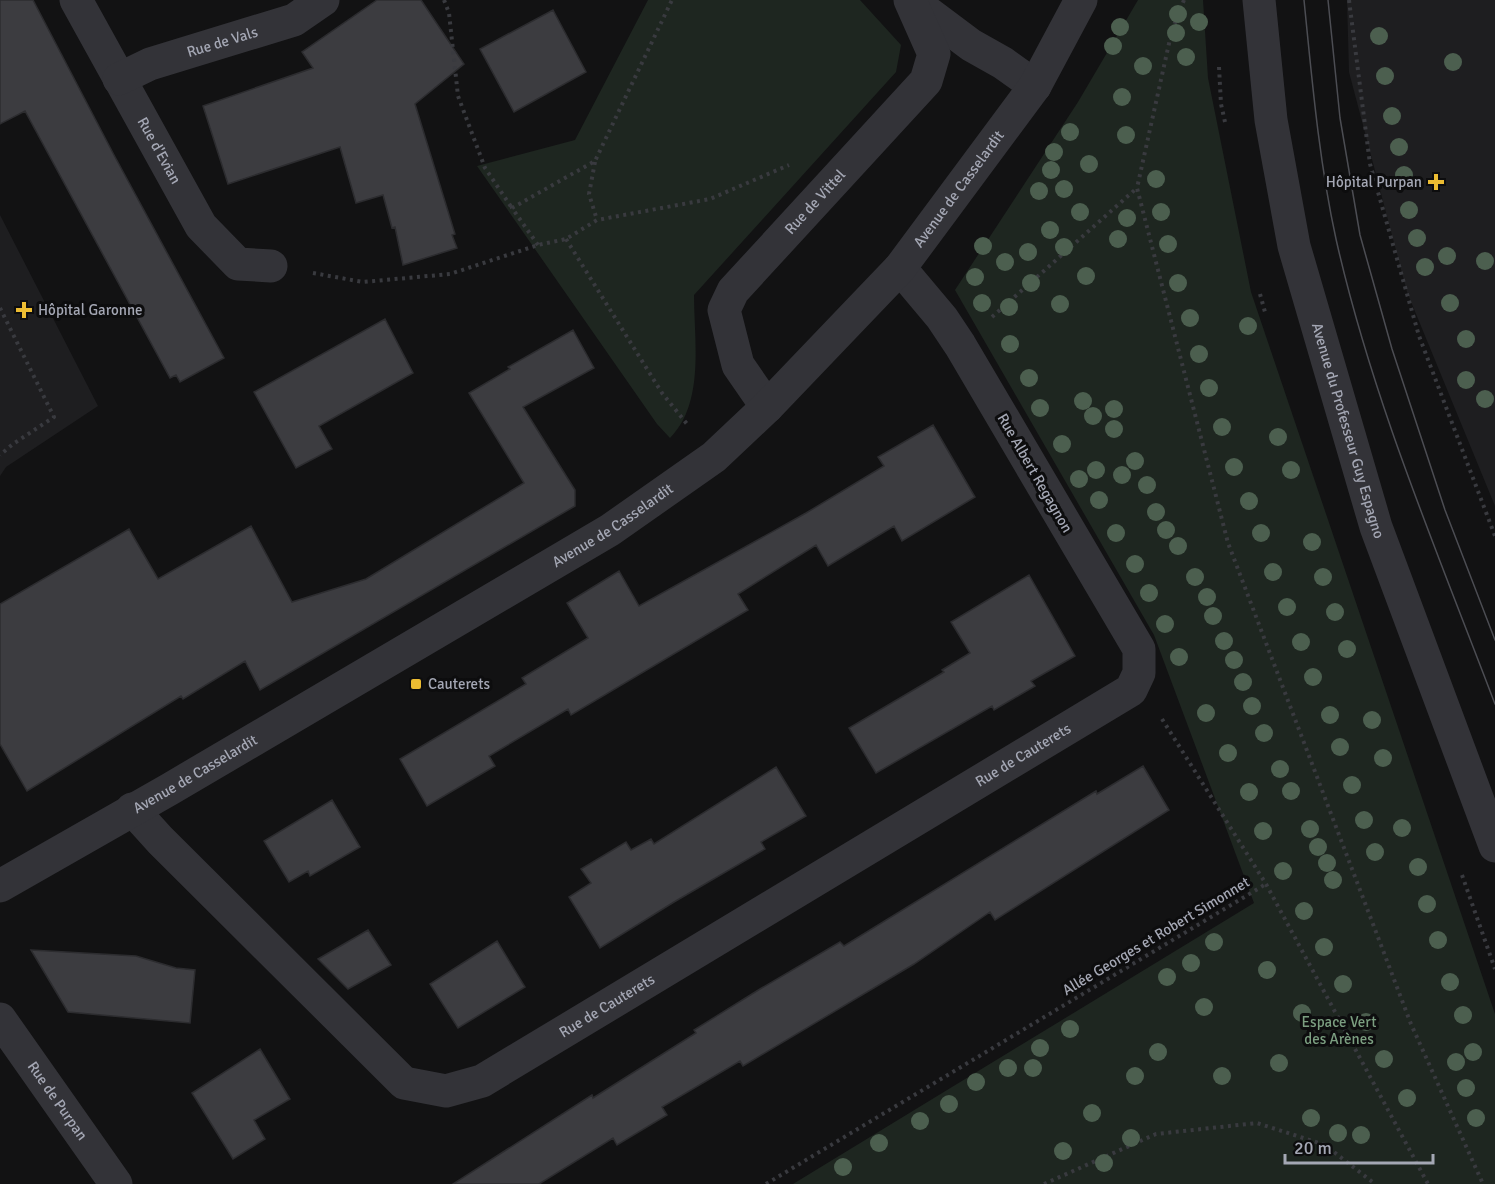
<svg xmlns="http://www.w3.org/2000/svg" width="1495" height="1184" viewBox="0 0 1495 1184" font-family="Signika,sans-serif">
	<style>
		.built { fill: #1e1e20 }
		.green { fill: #1e2620 }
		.building { fill: #3c3c40; stroke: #2c2c2f; stroke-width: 1.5 }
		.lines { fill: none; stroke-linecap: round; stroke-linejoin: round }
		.path { stroke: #393a3f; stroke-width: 4; stroke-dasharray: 3 4.5; stroke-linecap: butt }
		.minor { stroke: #333338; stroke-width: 33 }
		.tertiary { stroke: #333338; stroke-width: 33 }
		.tram { stroke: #4c4d53; stroke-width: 1.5 }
		.tree { fill: #4c5f4f }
		.poi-dot { fill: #ecbc32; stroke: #0d0d0e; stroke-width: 2 }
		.labels { text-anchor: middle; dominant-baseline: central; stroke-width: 6; stroke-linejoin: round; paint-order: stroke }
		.street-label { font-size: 15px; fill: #a4a7b4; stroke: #0d0d0e }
		.poi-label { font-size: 15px; fill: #a4a7b4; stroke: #0d0d0e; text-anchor: start }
		.park-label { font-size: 15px; fill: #7b9e80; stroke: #0d0d0e }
	</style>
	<rect width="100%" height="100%" fill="#121213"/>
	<path class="built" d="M1347,0H1495V506L1407,292L1349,72Z
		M0,215L98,406L6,467L0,476Z"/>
	<path class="green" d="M648,0H860L901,45L896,72L694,295C694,341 705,402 670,438L657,424L477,166L575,140Z
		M1138,0H1203L1208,78L1251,292L1495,1014V1184H793L1254,903L1154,635L955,290L1078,102Z"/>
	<path class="building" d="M0,0H33L114,155L224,358L180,382L176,375L170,378L25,111L0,124Z
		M377,0H421L464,64L415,104L455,234L452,235L457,248L403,265L395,227L392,228L383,195L356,203L340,147L228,184L203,106L313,68L302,52Z
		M553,10L586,72L514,112L480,49Z
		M385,319L413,373L319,426L332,449L296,468L254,392Z
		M573,330L594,368L523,407L575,490V506L260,690L245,661L183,699L181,696L27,791L0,744V604L129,529L158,579L251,526L292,602L366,579L524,483L469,393L510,369L508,367Z
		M933,425L975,497L902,541L894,526L828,566L816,545L738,594L748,610L571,715L568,709L489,756L495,766L427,806L400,759L526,684L522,678L588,638L567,603L619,571L639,606L806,513L884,466L878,457Z
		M1029,575L1075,656L1031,681L1035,686L994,710L992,706L876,773L849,728L944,672L942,670L970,653L951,622Z
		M1143,766L1169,810L995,920L990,912L914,964L743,1066L740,1061L662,1107L667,1115L617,1145L613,1138L539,1184H453L592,1095L593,1098L696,1033L694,1030L760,989L840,942L844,946L1096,791L1097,794Z
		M776,767L806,816L761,842L765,849L674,902L600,948L569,897L591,883L581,869L626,842L631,850L651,839L654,844Z
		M332,800L360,847L310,876L308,871L289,882L264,841Z
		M368,930L391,965L348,989L318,959Z
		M497,941L525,987L458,1028L430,984Z
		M31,950L136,956L176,968L195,970L190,1023L68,1012Z
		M260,1049L290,1099L254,1120L265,1139L233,1159L192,1093Z"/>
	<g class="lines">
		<path class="path" d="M444,0L449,13L458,96L485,168L512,208
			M1184,0L1172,30L1137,188L1228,543L1411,1024L1483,1184
			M1349,0L1370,164L1419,336L1495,536
			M1219,67L1221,104L1225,122
			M595,162L589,194L597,220
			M566,239L662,393L687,424
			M538,245L512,208L595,161L672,0
			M313,273L363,282L450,274L538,245L566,239L597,220L710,199L789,165
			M1260,294L1265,312
			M0,308L54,417L13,444L0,455
			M992,317L1137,188
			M1162,719L1266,884L1428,1184
			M1462,875L1495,969
			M766,1184L1266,884
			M1044,1184L1156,1134L1257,1123L1325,1145L1375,1184"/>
		<g class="minor">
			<path id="s1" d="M76,0L201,226L238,264L271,266"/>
			<path d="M911,0L971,45L1003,63L1035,86"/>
			<path id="s2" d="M119,79L150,64L294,20L323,0"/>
			<path id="s3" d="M767,407L738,365L724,310L733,291L926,81L934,54L910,0"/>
			<path id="s4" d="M132,809L160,840L404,1083L446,1091L482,1081L1131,690L1139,673V649L960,345L942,318L900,268"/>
			<path id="s5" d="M0,1019L116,1184"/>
		</g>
		<g class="tertiary">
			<path id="s6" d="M1259,0L1271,120L1294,246L1376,527L1495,846"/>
			<path id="s7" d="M0,886L170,789L610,530L714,457L767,407L900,268L1035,86L1081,0"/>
		</g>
		<path class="tram" d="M1304,0C1312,80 1319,161 1336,239C1372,399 1437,551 1495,704
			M1328,0L1340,118L1360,235L1392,349L1445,510L1495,640"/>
	</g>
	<g class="tree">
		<circle cx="1178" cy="14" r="9"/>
		<circle cx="1199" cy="22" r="9"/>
		<circle cx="1120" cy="27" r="9"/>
		<circle cx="1176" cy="33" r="9"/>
		<circle cx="1379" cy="36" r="9"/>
		<circle cx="1113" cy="46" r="9"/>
		<circle cx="1186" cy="57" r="9"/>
		<circle cx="1453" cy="62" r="9"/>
		<circle cx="1143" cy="66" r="9"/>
		<circle cx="1385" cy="76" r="9"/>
		<circle cx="1122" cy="97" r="9"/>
		<circle cx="1392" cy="116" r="9"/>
		<circle cx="1070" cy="132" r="9"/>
		<circle cx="1126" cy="135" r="9"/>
		<circle cx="1399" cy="147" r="9"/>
		<circle cx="1054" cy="152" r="9"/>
		<circle cx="1089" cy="164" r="9"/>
		<circle cx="1051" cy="170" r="9"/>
		<circle cx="1404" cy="175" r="9"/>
		<circle cx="1156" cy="179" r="9"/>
		<circle cx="1064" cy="189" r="9"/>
		<circle cx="1039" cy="191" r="9"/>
		<circle cx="1409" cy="210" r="9"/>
		<circle cx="1080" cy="212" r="9"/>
		<circle cx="1161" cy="212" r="9"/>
		<circle cx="1127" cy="218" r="9"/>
		<circle cx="1050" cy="230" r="9"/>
		<circle cx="1417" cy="238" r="9"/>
		<circle cx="1118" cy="239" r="9"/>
		<circle cx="1168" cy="244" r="9"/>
		<circle cx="983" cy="246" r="9"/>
		<circle cx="1064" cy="247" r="9"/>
		<circle cx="1028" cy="252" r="9"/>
		<circle cx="1447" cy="256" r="9"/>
		<circle cx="1485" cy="261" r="9"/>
		<circle cx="1005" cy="262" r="9"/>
		<circle cx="1425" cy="267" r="9"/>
		<circle cx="1086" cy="276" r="9"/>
		<circle cx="975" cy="277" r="9"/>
		<circle cx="1031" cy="283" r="9"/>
		<circle cx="1178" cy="283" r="9"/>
		<circle cx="982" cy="303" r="9"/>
		<circle cx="1450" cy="303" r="9"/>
		<circle cx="1060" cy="304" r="9"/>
		<circle cx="1009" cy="307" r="9"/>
		<circle cx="1190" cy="318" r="9"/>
		<circle cx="1248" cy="326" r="9"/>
		<circle cx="1466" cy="339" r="9"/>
		<circle cx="1010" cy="344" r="9"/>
		<circle cx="1199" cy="354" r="9"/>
		<circle cx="1029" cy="378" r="9"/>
		<circle cx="1466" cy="380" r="9"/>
		<circle cx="1209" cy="388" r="9"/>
		<circle cx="1485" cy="399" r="9"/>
		<circle cx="1083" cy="401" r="9"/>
		<circle cx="1040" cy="408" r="9"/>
		<circle cx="1114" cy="409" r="9"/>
		<circle cx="1093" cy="416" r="9"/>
		<circle cx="1222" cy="427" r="9"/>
		<circle cx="1114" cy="429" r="9"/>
		<circle cx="1278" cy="437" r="9"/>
		<circle cx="1062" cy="444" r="9"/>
		<circle cx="1135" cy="461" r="9"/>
		<circle cx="1234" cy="467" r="9"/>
		<circle cx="1096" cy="470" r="9"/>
		<circle cx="1291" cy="470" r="9"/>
		<circle cx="1122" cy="475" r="9"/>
		<circle cx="1079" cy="479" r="9"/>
		<circle cx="1147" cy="485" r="9"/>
		<circle cx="1099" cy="500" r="9"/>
		<circle cx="1249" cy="501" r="9"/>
		<circle cx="1156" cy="512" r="9"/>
		<circle cx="1166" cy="530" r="9"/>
		<circle cx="1116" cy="533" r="9"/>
		<circle cx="1261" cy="533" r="9"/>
		<circle cx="1312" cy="542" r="9"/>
		<circle cx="1178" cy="546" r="9"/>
		<circle cx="1135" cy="564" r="9"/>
		<circle cx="1273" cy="572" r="9"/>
		<circle cx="1195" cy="577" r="9"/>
		<circle cx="1323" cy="577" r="9"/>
		<circle cx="1149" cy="593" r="9"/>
		<circle cx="1207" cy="597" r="9"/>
		<circle cx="1287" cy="607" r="9"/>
		<circle cx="1335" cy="612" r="9"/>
		<circle cx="1213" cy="616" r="9"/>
		<circle cx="1165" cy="624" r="9"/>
		<circle cx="1224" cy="641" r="9"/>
		<circle cx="1301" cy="642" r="9"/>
		<circle cx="1347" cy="649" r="9"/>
		<circle cx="1179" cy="657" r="9"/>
		<circle cx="1234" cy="660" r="9"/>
		<circle cx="1313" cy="677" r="9"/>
		<circle cx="1243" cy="682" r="9"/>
		<circle cx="1252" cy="706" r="9"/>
		<circle cx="1206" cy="713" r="9"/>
		<circle cx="1330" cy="715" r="9"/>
		<circle cx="1372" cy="720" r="9"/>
		<circle cx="1264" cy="733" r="9"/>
		<circle cx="1340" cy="747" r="9"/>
		<circle cx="1228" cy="753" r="9"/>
		<circle cx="1383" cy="758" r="9"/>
		<circle cx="1280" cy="769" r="9"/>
		<circle cx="1352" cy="785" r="9"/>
		<circle cx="1291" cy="791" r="9"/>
		<circle cx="1249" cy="792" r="9"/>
		<circle cx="1364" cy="820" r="9"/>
		<circle cx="1402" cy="828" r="9"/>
		<circle cx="1310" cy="829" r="9"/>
		<circle cx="1263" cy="831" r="9"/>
		<circle cx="1318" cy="847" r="9"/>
		<circle cx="1375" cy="852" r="9"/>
		<circle cx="1327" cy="863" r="9"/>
		<circle cx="1418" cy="867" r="9"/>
		<circle cx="1283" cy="871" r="9"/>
		<circle cx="1333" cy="880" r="9"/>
		<circle cx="1427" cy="904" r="9"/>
		<circle cx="1304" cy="911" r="9"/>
		<circle cx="1438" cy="940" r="9"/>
		<circle cx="1214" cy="942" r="9"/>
		<circle cx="1324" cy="947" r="9"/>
		<circle cx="1191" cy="963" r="9"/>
		<circle cx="1267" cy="970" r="9"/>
		<circle cx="1167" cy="977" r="9"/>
		<circle cx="1450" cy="982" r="9"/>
		<circle cx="1343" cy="984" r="9"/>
		<circle cx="1204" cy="1007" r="9"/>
		<circle cx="1302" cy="1013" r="9"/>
		<circle cx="1463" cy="1015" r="9"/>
		<circle cx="1366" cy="1022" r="9"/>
		<circle cx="1070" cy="1029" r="9"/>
		<circle cx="1040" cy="1048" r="9"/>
		<circle cx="1158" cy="1052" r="9"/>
		<circle cx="1473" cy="1052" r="9"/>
		<circle cx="1384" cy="1059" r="9"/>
		<circle cx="1456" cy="1062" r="9"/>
		<circle cx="1279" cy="1063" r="9"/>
		<circle cx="1008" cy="1068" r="9"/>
		<circle cx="1033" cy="1068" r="9"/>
		<circle cx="1135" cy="1076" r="9"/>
		<circle cx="1222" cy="1076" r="9"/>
		<circle cx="976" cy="1082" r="9"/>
		<circle cx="1466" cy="1088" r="9"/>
		<circle cx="1407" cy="1098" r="9"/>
		<circle cx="949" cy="1104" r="9"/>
		<circle cx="1092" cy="1113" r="9"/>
		<circle cx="1311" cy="1118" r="9"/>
		<circle cx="1476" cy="1118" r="9"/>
		<circle cx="920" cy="1121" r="9"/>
		<circle cx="1338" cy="1133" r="9"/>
		<circle cx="1361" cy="1135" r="9"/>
		<circle cx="1131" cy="1138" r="9"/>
		<circle cx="879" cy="1143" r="9"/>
		<circle cx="1063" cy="1151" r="9"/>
		<circle cx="1104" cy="1163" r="9"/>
		<circle cx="843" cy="1167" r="9"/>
	</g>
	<g class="poi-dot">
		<path d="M1433 173h6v6h6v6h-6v6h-6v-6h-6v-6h6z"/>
		<path d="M21 301h6v6h6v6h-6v6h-6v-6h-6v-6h6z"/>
		<rect x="410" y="678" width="12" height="12" rx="3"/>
	</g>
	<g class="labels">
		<g class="street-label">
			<text stroke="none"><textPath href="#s2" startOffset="110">Rue de Vals</textPath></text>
			<text stroke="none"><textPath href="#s1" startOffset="172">Rue d'Evian</textPath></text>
			<text stroke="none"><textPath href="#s7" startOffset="1197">Avenue de Casselardit</textPath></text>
			<text stroke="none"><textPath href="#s3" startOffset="250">Rue de Vittel</textPath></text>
			<text stroke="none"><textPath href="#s6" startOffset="441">Avenue du Professeur Guy Espagno</textPath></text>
			<text transform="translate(1035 473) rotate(60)">Rue Albert Regagnon</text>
			<text stroke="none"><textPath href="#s7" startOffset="711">Avenue de Casselardit</textPath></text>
			<text stroke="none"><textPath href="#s4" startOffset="1098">Rue de Cauterets</textPath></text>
			<text stroke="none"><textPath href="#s7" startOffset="225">Avenue de Casselardit</textPath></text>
			<text transform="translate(1156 936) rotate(-31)">Allée Georges et Robert Simonnet</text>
			<text stroke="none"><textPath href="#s4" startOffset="612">Rue de Cauterets</textPath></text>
			<text stroke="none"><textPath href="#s5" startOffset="100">Rue de Purpan</textPath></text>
		</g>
		<g class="poi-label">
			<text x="1422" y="182" text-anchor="end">Hôpital Purpan</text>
			<text x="38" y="310">Hôpital Garonne</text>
			<text x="428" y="684">Cauterets</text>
		</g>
		<g class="park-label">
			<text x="1339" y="1022">Espace Vert<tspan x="1339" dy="17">des Arènes</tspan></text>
		</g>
	</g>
	<path d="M1285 1154v9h148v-9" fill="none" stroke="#a4a7b4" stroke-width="3"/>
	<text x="1294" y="1154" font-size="18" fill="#a4a7b4" stroke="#0d0d0e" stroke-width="4.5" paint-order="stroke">20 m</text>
</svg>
